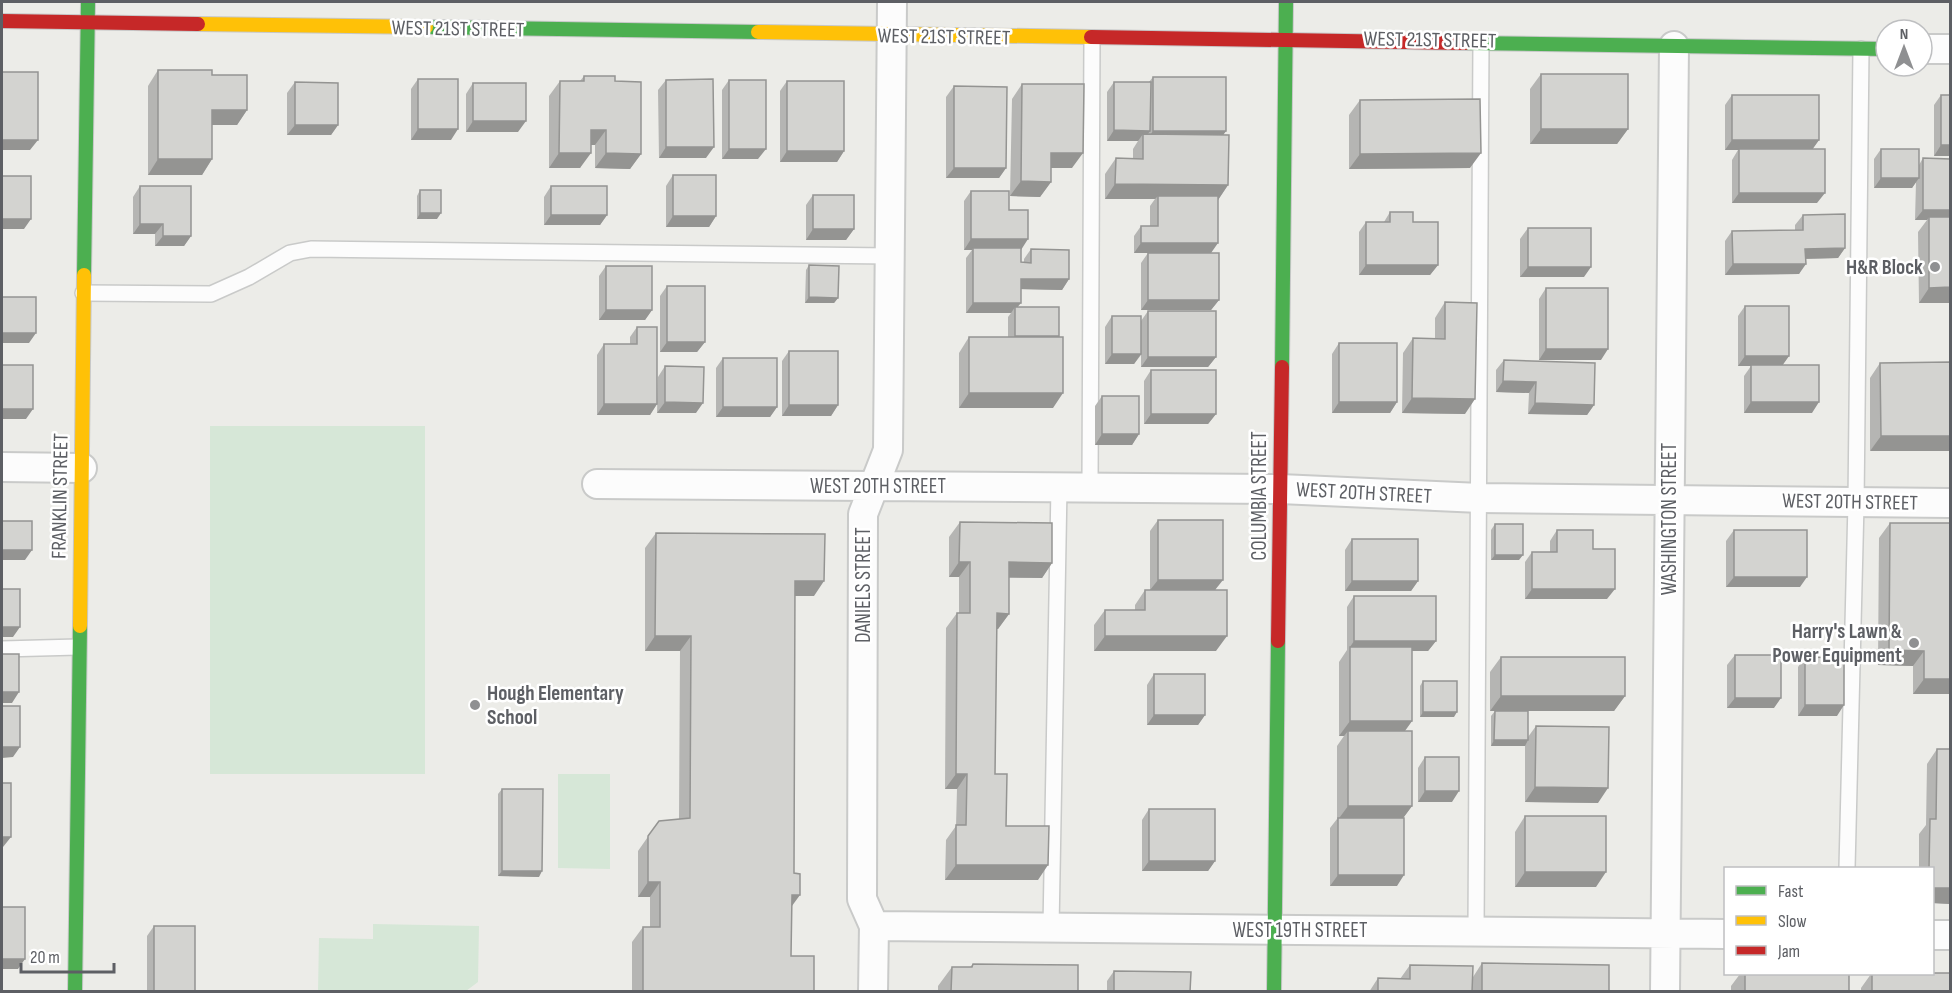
<svg xmlns="http://www.w3.org/2000/svg" width="1952" height="993" viewBox="0 0 1952 993" font-family="'Sofia Sans Condensed',sans-serif">
	<style>
		.green { fill: #d6e7d7 }
		.lines { fill: none; stroke-linecap: round; stroke-linejoin: round }
		.lane-casing { stroke: #c9cac9; stroke-width: 18 }
		.street-casing { stroke: #c9cac9; stroke-width: 32 }
		.fast-casing { stroke: #c7c8c8; stroke-width: 16 }
		.slow-casing { stroke: #c7c8c8; stroke-width: 16 }
		.jam-casing { stroke: #c7c8c8; stroke-width: 16 }
		.lane { stroke: #fcfcfc; stroke-width: 15 }
		.street { stroke: #fcfcfc; stroke-width: 28 }
		.fast { stroke: #4caf50; stroke-width: 14 }
		.slow { stroke: #ffc107; stroke-width: 14 }
		.jam { stroke: #c62828; stroke-width: 14 }
		.wall { fill: #b5b5b3 }
		.shaded-wall { fill: #949492 }
		.building { fill: #d3d3d0; stroke: #949492; stroke-width: 1.5 }
		.poi-dot { fill: #8f9092; stroke: #fff; stroke-width: 2 }
		.labels { text-anchor: middle; dominant-baseline: central; stroke-width: 5; stroke-linejoin: round; paint-order: stroke }
		.street-label { font-size: 21px; fill: #5d5f64; stroke: #fff }
		.poi-label { font-size: 21px; font-weight: bold; fill: #5d5f64; stroke: #fff; text-anchor: end }
	</style>
	<rect width="100%" height="100%" fill="#ecece8"/>
	<path class="green" d="M210,426H425V774H210Z
		M558,774H610V869L558,868Z
		M373,924L479,926L478,982L466,991H318L319,938L373,939Z"/>
	<g class="lines">
		<g class="lane-casing">
			<path id="lane" d="M83,293L211,294L249,277L290,253L311,249L890,256
				M1090,487L1092,38
				M2,649L78,647
				M1847,868L1856,503L1861,49
				M1051,928L1059,487
				M1476,931L1481,41"/>
		</g>
		<g class="street-casing">
			<path id="street" d="M1922,49H1950
				M2,467L82,468
				M597,484L1280,489L1480,498L1950,503
				M874,926L1726,934
				M1932,935H1950
				M873,992L874,926L862,899L863,514L888,450L892,2
				M1665,992L1674,46"/>
		</g>
		<g class="fast-casing">
			<path id="fast" d="M426,27L758,32
				M1465,43L1886,49
				M84,275L88,2
				M1282,367L1286,2
				M75,992L80,626
				M1274,992L1278,641"/>
		</g>
		<g class="slow-casing">
			<path id="slow" d="M198,24L426,27
				M758,32L1091,37
				M80,626L84,275"/>
		</g>
		<g class="jam-casing">
			<path id="jam" d="M2,21L198,24
				M1091,37L1465,43
				M1278,641L1282,367"/>
		</g>
		<use href="#lane" class="lane"/>
		<use href="#street" class="street"/>
		<use href="#fast" class="fast"/>
		<use href="#slow" class="slow"/>
		<use href="#jam" class="jam"/>
	</g>
	<path class="wall" d="M158,70L212,75L247,110L237,125H212V159L202,175H148V86Z
		M1541,74L1628,129L1617,144H1530V89Z
		M584,76L615,81L641,154L630,169L595,168V145H591L580,168H549V96L560,81H580Z
		M1153,77L1226,131L1223,135L1228,185L1218,200L1211,253L1219,300L1211,310H1141V263L1148,253H1134V236L1141,226H1150V206L1155,199H1105V174L1116,158L1133,159V149L1138,141H1107V92L1114,82H1149Z
		M418,79L451,140H411V89Z
		M666,80L706,158H659L658,90Z
		M729,80L758,159H722V90Z
		M787,81L844,151L837,162H780V91Z
		M295,82L338,125L331,135H287V93Z
		M473,83L518,132H466V94Z
		M1022,84L1072,168H1051V182L1040,197L1010,196L1012,99Z
		M954,86L1006,168L999,178H946V97Z
		M1732,95L1819,140L1812,149L1817,203H1732V160L1738,150H1725V105Z
		M1941,95L1950,156H1934V105Z
		M1360,100L1470,168L1349,169V115Z
		M1881,149L1919,165L1923,158L1950,159V303H1919L1918,232L1927,220H1915L1916,182L1912,188H1874V159Z
		M673,175L716,216L709,227H666V186Z
		M140,186L191,236L184,246H155V234H133V197Z
		M551,186L607,215L600,225H544V197Z
		M420,190L437,219H417V196Z
		M971,191L1009,210L1021,250V262L1024,263V259L1031,249L1069,279L1062,290L1021,289L1018,307L1059,336L1053,408H959V353L969,337H1008V317L1011,313H966V258L972,250H964V201Z
		M813,195L854,229L846,240H806V205Z
		M1390,212L1413,222L1438,265L1430,275H1359V232L1366,222H1384Z
		M1803,215L1845,248L1838,258L1806,259L1799,274L1725,275V241L1732,231L1795,230V225Z
		M1528,228L1584,277H1520V239Z
		M809,265L838,298L834,303H805L806,270Z
		M606,266L652,310L645,320H599V276Z
		M667,286L705,342L697,352H660V296Z
		M1546,288L1601,360H1539V299Z
		M1445,302L1465,414L1402,413L1403,353L1413,338H1435V318Z
		M1745,306L1789,356L1782,365L1812,413H1744V376L1751,366H1738V316Z
		M1148,311L1216,357L1208,367H1141V355L1134,364H1105V327L1112,316L1141,321Z
		M637,327L657,404L650,415H597V355L604,344H630V337Z
		M1339,343L1397,402L1390,413H1332V354Z
		M789,351L838,405L831,416H782V361Z
		M723,358L777,407L770,417H716V368Z
		M1504,360L1594,405L1587,415L1528,414L1529,393L1496,392V370Z
		M1950,362L1870,451V378L1880,363Z
		M665,366L696,413H657L658,377Z
		M1151,370L1216,414L1208,424H1144V381Z
		M1102,396L1139,434L1132,445H1095V406Z
		M1158,520L1216,590V651H1094V625L1105,610H1135V605L1145,590H1150V531Z
		M960,522L1052,563L1042,578H1009V614L998,629H997L995,774L1006,826L1038,880H945L946,840L956,826L957,789H945L946,628L957,613H959V577H949V537Z
		M1890,523H1950V694H1913V666L1878,665L1879,538Z
		M1495,524L1519,560H1491V530Z
		M1557,530L1593,549L1607,599H1525V562L1532,552H1550V541Z
		M1734,530L1800,587H1726V541Z
		M656,533L814,596H795L791,956L814,992H632V942L643,927H650V897H638V851L659,821L679,819L680,651H645V548Z
		M1352,539L1418,581L1411,591H1345V550Z
		M1354,596L1436,641L1428,651H1412V721L1405,731L1412,806L1403,818L1397,886H1330V828L1337,819V746L1344,736H1339V662L1347,650V607Z
		M1735,655L1774,708H1727V665Z
		M1501,657L1625,696L1614,711H1490V672Z
		M1805,657L1837,716H1798V667Z
		M1154,674L1205,715L1198,725H1147V685Z
		M1423,681L1454,717H1420V686Z
		M1495,711L1528,737L1536,726L1598,803L1525,802V745V746H1491V716Z
		M1937,749H1950V904L1932,903V868H1919V834L1926,825L1927,764Z
		M1425,757L1452,802H1418V768Z
		M502,789L539,877L498,876V794Z
		M1149,809L1215,861L1208,871H1142V820Z
		M1525,816L1596,887H1515V832Z
		M154,926L195,992H147V936Z
		M1482,963L1609,992H1369L1378,978L1400,979L1410,965L1473,977Z
		M973,964L1078,992H938V986L952,967H970Z
		M1114,971L1190,992H1107V981Z
		M1740,974H1849V992H1731V986Z
		M1871,974L1950,992H1861V988Z"/>
	<path class="shaded-wall" d="M212,110H247L237,125H202Z
		M473,121H526L518,132H466Z
		M295,125H338L331,135H287Z
		M418,129H458L451,140H411Z
		M1541,129H1628L1617,144H1530Z
		M591,130H606L595,145H580Z
		M1114,130L1150,131L1143,141V134L1138,141H1107Z
		M1153,131H1226L1218,142H1145Z
		M2,140H38L30,150H2Z
		M1732,140H1819L1812,150H1725Z
		M1941,145H1950V156H1934Z
		M666,147H714L706,158H659Z
		M729,149H766L758,159H722Z
		M787,151H844L837,162H780Z
		M559,153H591L580,168H549Z
		M606,153L641,154L630,169L595,168Z
		M1051,153H1083L1072,168H1041Z
		M1481,153L1470,168L1349,169L1360,154Z
		M158,159H212L202,175H148Z
		M954,168H1006L999,178H946Z
		M1881,178H1919L1912,188H1874Z
		M1021,181L1051,182L1040,197L1010,196Z
		M1115,184L1228,185L1218,200L1158,196L1155,199H1105Z
		M1739,193H1825L1817,203H1732Z
		M1923,210H1950V221L1929,217L1927,220H1915Z
		M420,213H441L437,219H417Z
		M551,215H607L600,225H544Z
		M673,216H716L709,227H666Z
		M2,219H31L24,229H2Z
		M140,224H163L155,234H133Z
		M813,229H854L846,240H806Z
		M163,236H191L184,246H155Z
		M971,239H1028L1021,250L973,248L972,250H964Z
		M1141,243H1218L1211,253H1134Z
		M1845,248L1838,258L1798,259L1805,249Z
		M1733,264H1806L1799,274L1725,275Z
		M1366,265H1438L1430,275H1359Z
		M1528,267H1591L1584,277H1520Z
		M1021,279H1069L1062,290L1014,289Z
		M1950,287V303H1919L1929,288Z
		M809,297L838,298L834,303H805Z
		M1148,300H1219L1211,310H1141Z
		M973,303H1021L1015,310V307L1011,313H966Z
		M606,310H652L645,320H599Z
		M2,333H36L29,343H2Z
		M667,342H705L697,352H660Z
		M1546,349H1608L1601,360H1539Z
		M1112,354H1141L1134,364H1105Z
		M1745,356H1789L1782,366H1738Z
		M1148,357H1216L1208,367H1141Z
		M1503,381L1536,382L1529,393L1496,392Z
		M969,393H1063L1053,408H959Z
		M1412,398L1475,399L1465,414L1402,413Z
		M665,402L703,403L696,413H657Z
		M1339,402H1397L1390,413H1332Z
		M1751,402H1819L1812,413H1744Z
		M1535,403L1594,405L1587,415L1528,414Z
		M604,404H657L650,415H597Z
		M789,405H838L831,416H782Z
		M723,407H777L770,417H716Z
		M2,409H33L26,419H2Z
		M1151,414H1216L1208,424H1144Z
		M1102,434H1139L1132,445H1095Z
		M1881,436H1950V451H1870Z
		M2,550H32L25,560H2Z
		M1495,555H1523L1519,560H1491Z
		M959,562H970L959,577H949Z
		M1009,562L1052,563L1042,578L999,577Z
		M1734,577H1807L1800,587H1726Z
		M1158,580H1223L1215,590H1150Z
		M795,581H824L814,596H784Z
		M1352,581H1418L1411,591H1345Z
		M1532,589H1615L1607,599H1525Z
		M997,613L1009,614L998,629L986,628Z
		M2,627H20L13,637H2Z
		M655,636H691L680,651H645Z
		M1105,636H1227L1216,651H1094Z
		M1354,641H1436L1428,651H1350V647Z
		M1889,650L1924,651L1913,666L1878,665Z
		M1924,679H1950V694H1913Z
		M2,692H19L12,703H2Z
		M1501,696H1625L1614,711H1490Z
		M1735,698H1781L1774,708H1727Z
		M1805,705H1844L1837,716H1798Z
		M1423,712H1457L1454,717H1420Z
		M1154,715H1205L1198,725H1147Z
		M1350,721H1412L1401,736L1348,731L1344,736H1339Z
		M1494,740H1528L1525,746H1491Z
		M2,747H20L13,757L2,758Z
		M956,774H967L957,789H945Z
		M1535,787L1608,788L1598,803L1525,802Z
		M1425,791H1459L1452,802H1418Z
		M1348,806H1412L1401,821H1337Z
		M2,837H11L3,847H2Z
		M1149,861H1215L1208,871H1142Z
		M956,865H1048L1038,880H945Z
		M502,871H542L539,877L498,876Z
		M1525,872H1606L1596,887H1515Z
		M1338,875H1404L1397,886H1330Z
		M648,882H660L650,897H638Z
		M1932,888H1950V904L1932,903Z
		M792,895H800L789,910Z
		M2,959H25L18,969H2Z"/>
	<path class="building" d="M158,70H212V75H247V110H212V159H158Z
		M2,72H38V140H2Z
		M1541,74H1628V129H1541Z
		M584,76H615V81L641,82V154L606,153V130H591V153H559L560,81H584Z
		M1153,77H1226V131H1153Z
		M418,79H458V129H418Z
		M713,79L714,147H666V80Z
		M729,80H766V149H729Z
		M787,81H844V151H787Z
		M295,82L338,83V125H295Z
		M1114,82H1151L1150,131L1114,130Z
		M473,83H526V121H473Z
		M1022,84H1084L1083,153H1051V182L1021,181Z
		M954,86L1007,87L1006,168H954Z
		M1732,95H1819V140H1732Z
		M1941,95H1950V145H1941Z
		M1480,99L1481,153L1360,154V100Z
		M1143,134L1229,135L1228,185L1115,184L1116,158L1143,159Z
		M1739,149H1825V193H1739Z
		M1881,149H1919V178H1881Z
		M1923,158L1950,159V210H1923Z
		M673,175H716V216H673Z
		M2,176H31V219H2Z
		M140,186H191V236H163V224H140Z
		M551,186H607V215H551Z
		M420,190H441V213H420Z
		M971,191H1009V210H1028V239H971Z
		M813,195H854V229H813Z
		M1158,196H1218V243H1141V226H1158Z
		M1390,212H1413V222H1438V265H1366V222H1390Z
		M1845,214V248L1805,249L1806,264H1733L1732,231L1803,230V215Z
		M1929,217H1950V287L1929,288Z
		M1528,228H1591V267H1528Z
		M973,248H1021V262L1031,263V249L1069,250V279H1021V303H973Z
		M1148,253H1219V300H1148Z
		M809,265L839,266L838,298L809,297Z
		M606,266H652V310H606Z
		M667,286H705V342H667Z
		M1546,288H1608V349H1546Z
		M2,297H36V333H2Z
		M1445,302L1477,303L1475,399L1412,398L1413,338L1445,339Z
		M1745,306H1789V356H1745Z
		M1015,307H1059V336H1015Z
		M1148,311H1216V357H1148Z
		M1112,316H1141V354H1112Z
		M637,327H657V404H604V344H637Z
		M969,337H1063V393H969Z
		M1339,343H1397V402H1339Z
		M789,351H838V405H789Z
		M723,358H777V407H723Z
		M1504,360L1595,363L1594,405L1535,403L1536,382L1503,381Z
		M1950,362V436H1881L1880,363Z
		M2,365H33V409H2Z
		M1751,365H1819V402H1751Z
		M665,366L704,367L703,403L665,402Z
		M1151,370H1216V414H1151Z
		M1102,396H1139V434H1102Z
		M1158,520H1223V580H1158Z
		M2,521H32V550H2Z
		M960,522L1052,523V563L1009,562V614L997,613L995,774H1007L1006,826H1049L1048,865H956V825H966L967,774H956L957,613H970V562H959Z
		M1890,523H1950V679H1924V651L1889,650Z
		M1495,524H1523V555H1495Z
		M1557,530H1593V549H1615V589H1532V552H1557Z
		M1734,530H1807V577H1734Z
		M656,533L825,534L824,581H795L794,873L800,874V895H792L791,956H814V992H643V927H660V882H648V836L659,821L690,818L691,636H655Z
		M1352,539H1418V581H1352Z
		M2,589H20V627H2Z
		M1145,590H1227V636H1105V610H1145Z
		M1354,596H1436V641H1354Z
		M1350,647H1412V721H1350Z
		M2,654H19V692H2Z
		M1735,655H1781V698H1735Z
		M1501,657H1625V696H1501Z
		M1805,657L1844,658V705H1805Z
		M1154,674H1205V715H1154Z
		M1423,681H1457V712H1423Z
		M2,706H20V747H2Z
		M1495,711H1528V740H1494Z
		M1536,726L1609,727L1608,788L1535,787Z
		M1348,731H1412V806H1348Z
		M1937,749H1950V888H1932V868H1929L1930,819H1936Z
		M1425,757H1459V791H1425Z
		M2,783H11V837H2Z
		M502,789H543L542,871H502Z
		M1149,809H1215V861H1149Z
		M1525,816H1606V872H1525Z
		M1338,818H1404V875H1338Z
		M2,907H25V959H2Z
		M154,926H195V992H154Z
		M1482,963L1609,965V992H1482Z
		M973,964L1078,965V992H951L952,967H972Z
		M1410,965L1473,966L1472,992H1378V978L1410,979Z
		M1114,971L1191,972L1190,992H1114Z
		M1932,973H1950V992H1872V974Z
		M1745,974H1849V992H1745Z"/>
	<g class="poi-dot">
		<circle cx="1935" cy="267" r="6"/>
		<circle cx="1914" cy="643" r="6"/>
		<circle cx="475" cy="705" r="6"/>
	</g>
	<g class="labels">
		<g class="street-label">
			<text transform="translate(458 29) rotate(1)">WEST 21ST STREET</text>
			<text transform="translate(944 37) rotate(1)">WEST 21ST STREET</text>
			<text transform="translate(1430 40) rotate(1)">WEST 21ST STREET</text>
			<text x="878" y="486">WEST 20TH STREET</text>
			<text transform="translate(1364 493) rotate(3)">WEST 20TH STREET</text>
			<text transform="translate(60 496) rotate(-89)">FRANKLIN STREET</text>
			<text transform="translate(1259 496) rotate(-90)">COLUMBIA STREET</text>
			<text transform="translate(1850 502) rotate(1)">WEST 20TH STREET</text>
			<text transform="translate(1669 519) rotate(-90)">WASHINGTON STREET</text>
			<text transform="translate(863 585) rotate(-90)">DANIELS STREET</text>
			<text x="1300" y="930">WEST 19TH STREET</text>
		</g>
		<g class="poi-label">
			<text x="1923" y="267">H&amp;R Block</text>
			<text x="1902" y="631">Harry's Lawn &amp;<tspan x="1902" dy="24">Power Equipment</tspan></text>
			<text x="487" y="693" text-anchor="start">Hough Elementary<tspan x="487" dy="24">School</tspan></text>
		</g>
	</g>
	<rect width="1952" height="993" fill="none" stroke="#5d5f64" stroke-width="6"/>
	<rect x="1724" y="867" width="210" height="108" fill="#ffffff" stroke="#bebfc1" stroke-width="1.5"/>
	<rect x="1736" y="886" width="30" height="9" fill="#4caf50" stroke="#bebfc1" stroke-width="1.5"/>
	<text x="1778" y="897" font-size="18" fill="#5d5f64">Fast</text>
	<rect x="1736" y="916" width="30" height="9" fill="#ffc107" stroke="#bebfc1" stroke-width="1.5"/>
	<text x="1778" y="927" font-size="18" fill="#5d5f64">Slow</text>
	<rect x="1736" y="946" width="30" height="9" fill="#c62828" stroke="#bebfc1" stroke-width="1.5"/>
	<text x="1778" y="957" font-size="18" fill="#5d5f64">Jam</text>
	<g transform="translate(1904 48)"><circle r="28" fill="#ffffff" stroke="#bebfc1" stroke-width="1.5"/>
	<path d="M0-4.5L10 22L0 15L-10 22Z" fill="#8f9092"/>
	<text y="-9" font-size="16" font-weight="bold" text-anchor="middle" fill="#5d5f64">N</text>
	</g>
	<path d="M21 963v9h93v-9" fill="none" stroke="#5d5f64" stroke-width="3"/>
	<text x="30" y="963" font-size="18" fill="#5d5f64" stroke="#ffffff" stroke-width="4.5" paint-order="stroke">20 m</text>
</svg>
